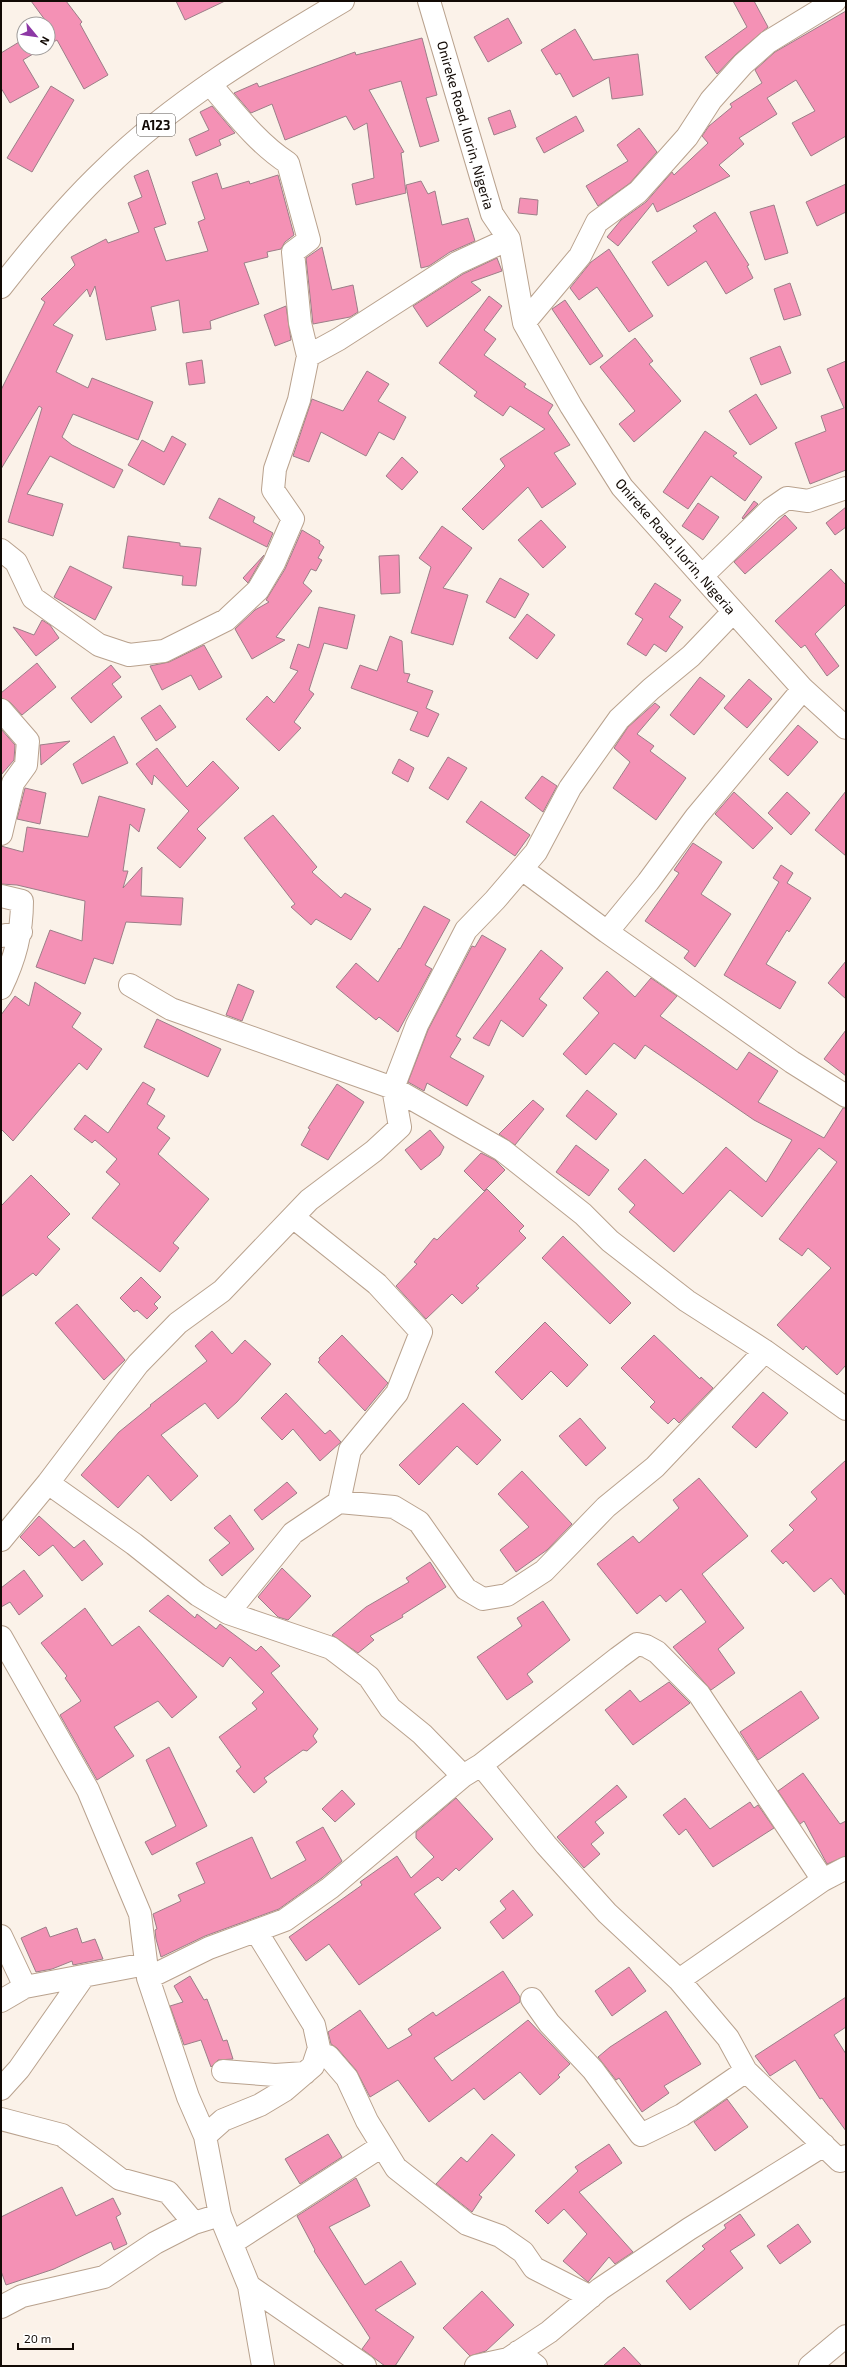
<svg xmlns="http://www.w3.org/2000/svg" width="847" height="2367" viewBox="0 0 847 2367" font-family="'Exo 2',sans-serif">
	<style>
		.building { fill: #f491b5; stroke: #9c7e88 }
		.lines { fill: none; stroke-linecap: round; stroke-linejoin: round }
		.minor-casing { stroke: #b9a28e; stroke-width: 24 }
		.highway-casing { stroke: #b9a28e; stroke-width: 24 }
		.minor { stroke: #fff; stroke-width: 22 }
		.highway { stroke: #fff; stroke-width: 22 }
		.labels { text-anchor: middle; dominant-baseline: central; stroke-width: 3.5; stroke-linejoin: round; paint-order: stroke }
		.shield { fill: #fff; stroke: #595450; stroke-width: 1 }
		.shield-label { font-size: 13px; font-weight: bold; fill: #120a05 }
		.street-label { font-size: 14px; fill: #120a05; stroke: #fff }
	</style>
	<rect width="100%" height="100%" fill="#fbf2e9"/>
	<path class="building" d="M31,1H66L82,22L80,24L108,75L84,89L57,40L48,45V24Z
		M176,1H225L185,20Z
		M733,1H754L768,27L735,55L717,74L705,57L747,27Z
		M846,11V136L811,156L792,123L815,111L796,80L767,98L777,114L739,138L744,144L719,165L730,176L657,212L653,203L618,246L607,237L621,220L646,202L672,172L674,175L708,143L702,136L709,126L732,107L730,104L762,83L755,70L775,52Z
		M508,18L522,43L488,62L474,37Z
		M575,29L593,60L638,54L643,95L612,99L609,77L573,97L560,73L556,75L541,50Z
		M422,38L437,95L426,98L439,141L420,147L401,81L369,90L404,152L401,153L406,193L356,205L352,184L374,178L367,123L354,130L346,116L285,140L272,104L251,113L234,93L257,83L259,87L355,52L356,55Z
		M24,39V48H43L23,60L39,87L10,103L1,88V53Z
		M51,86L74,100L32,172L7,158Z
		M212,106L235,133L219,140L221,145L196,156L189,139L209,130L200,112Z
		M510,110L516,127L494,135L488,118Z
		M576,116L584,131L544,153L536,138Z
		M639,128L657,152L630,183L598,206L586,186L628,161L617,145Z
		M148,170L166,224L154,228L166,261L208,251L198,222L205,219L192,182L217,173L222,189L249,181L250,184L278,175L294,235L285,242L281,249L267,252L268,257L244,263L259,304L210,321L211,329L183,333L179,300L151,307L156,330L106,340L95,286L90,297L87,289L53,325L73,335L56,372L88,388L92,378L153,402L138,440L73,414L62,437L72,445L123,470L114,488L50,456L27,494L63,504L53,536L8,522L42,408L39,406L1,469V390L45,302L41,299L75,265L71,257L106,239L108,243L139,232L128,203L142,197L134,176Z
		M421,181L428,194L435,191L442,225L468,218L475,241L450,252L429,266L421,268L406,185Z
		M846,184V212L817,226L806,202Z
		M520,198L538,200L537,215L518,213Z
		M774,205L788,253L765,260L750,212Z
		M715,212L749,265L747,266L753,278L726,294L706,261L668,286L652,262L697,231L693,226Z
		M322,247L332,290L353,285L358,312L350,317L313,324L306,258Z
		M609,249L653,316L629,332L597,287L579,300L570,288L591,262Z
		M497,258L502,271L471,282L481,290L427,327L413,306L463,274Z
		M790,283L801,315L784,320L774,289Z
		M489,296L502,306L484,330L496,339L484,355L526,384L524,387L553,405L548,413L570,445L554,453L576,484L542,508L528,487L483,530L462,509L505,466L500,459L545,429L510,406L503,416L474,396L477,392L439,363Z
		M565,300L603,356L590,365L552,309Z
		M286,306L291,340L275,346L264,315Z
		M635,338L653,361L649,364L681,401L634,442L619,424L635,411L600,367Z
		M780,346L791,373L761,385L750,358Z
		M202,360L205,383L189,385L186,363Z
		M846,361V470L810,484L795,443L826,431L821,416L844,408L827,369Z
		M367,371L389,384L378,401L406,417L394,440L379,432L366,456L321,432L309,462L293,456L312,399L343,411Z
		M756,394L777,428L750,445L729,411Z
		M705,431L737,453L733,456L762,477L745,501L711,476L688,509L663,492Z
		M172,436L186,444L164,485L128,465L142,440L164,452Z
		M402,457L418,472L402,490L386,476Z
		M219,498L255,517L253,522L273,533L267,547L209,518Z
		M754,501L758,504L743,519L742,518Z
		M698,503L719,517L703,540L682,526Z
		M846,507V527L835,535L826,523Z
		M785,515L797,528L745,574L734,562Z
		M541,520L566,547L543,568L518,540Z
		M442,526L472,548L443,588L468,595L453,645L411,633L431,567L419,558Z
		M302,530L320,541L319,543L324,547L318,558L322,560L316,571L311,569L303,583L312,591L276,637L285,640L252,659L235,629L255,610L269,602L266,600L285,569Z
		M128,536L180,543V546L201,548L196,586L182,585L183,576L123,568Z
		M264,555L263,557L248,583L243,578Z
		M399,555L400,593L381,594L379,556Z
		M70,566L112,587L95,620L54,597Z
		M831,569L846,585V604L815,634L839,666L827,676L805,645L801,648L775,621Z
		M500,578L529,594L515,618L486,602Z
		M655,583L681,600L669,617L683,627L666,652L654,644L646,656L627,644L643,619L635,614Z
		M319,607L355,615L347,649L324,643L309,690L314,694L294,722L301,728L279,751L246,719L267,696L274,703L298,671L290,668L298,644L309,648Z
		M527,614L555,635L537,659L509,638Z
		M42,620L50,625L59,638L36,656L13,627L34,635Z
		M390,636L402,641L404,673L410,674L407,682L433,691L426,708L439,714L428,737L410,730L418,712L351,688L360,665L377,671Z
		M204,645L222,677L199,690L191,675L162,690L150,666L169,662Z
		M37,663L56,687L22,715L10,702L1,698V693Z
		M111,665L121,677L112,684L122,697L91,723L71,698Z
		M700,677L725,696L694,735L670,715Z
		M749,679L772,699L747,728L724,708Z
		M655,703L660,707L637,734L654,746L650,751L686,778L656,820L613,788L630,762L614,748L628,727Z
		M160,705L176,727L156,741L141,718Z
		M798,725L818,742L788,776L769,759Z
		M1,729L15,745L14,760L1,775Z
		M114,736L128,763L82,784L73,764Z
		M70,741L41,765L40,745Z
		M157,748L187,787L213,761L239,788L197,829L206,838L180,868L157,848L189,811L154,775L152,785L136,764Z
		M448,757L467,768L448,800L429,788Z
		M399,759L414,768L408,782L392,773Z
		M542,776L557,786L543,812L525,798Z
		M25,788L46,793L40,824L17,819Z
		M846,791V856L815,830Z
		M734,792L773,828L753,849L715,814Z
		M787,792L810,813L791,835L768,813Z
		M99,796L145,809L139,832L130,824L123,871H128L123,888L142,867L141,896L183,898L181,925L126,922L113,964L94,958L85,984L36,967L50,930L82,941L85,901L17,885L1,884V846L23,852L27,827L88,837Z
		M481,801L530,835L515,856L466,822Z
		M273,815L317,867L312,872L341,898L345,893L371,909L351,940L316,919L311,925L291,907L295,904L244,838Z
		M693,843L722,862L701,894L731,914L695,967L684,958L689,951L645,921L679,873L674,870Z
		M781,865L793,873L787,883L811,898L789,932L787,930L766,964L796,982L780,1009L724,975L779,882L773,878Z
		M424,906L450,920L425,965L432,969L398,1032L379,1017L376,1020L336,987L356,963L378,982L399,948L400,949Z
		M482,935L506,949L456,1036L461,1039L450,1057L484,1076L467,1106L427,1083L424,1091L408,1082L428,1030L472,946L475,947Z
		M541,950L563,968L539,999L547,1005L523,1037L501,1020L489,1046L473,1038Z
		M846,961V999L828,983Z
		M607,971L635,997L651,978L677,996L660,1016L737,1070L749,1052L778,1071L758,1102L824,1138L843,1108H846V1365L837,1375L806,1346L803,1350L777,1325L831,1268L808,1248L802,1256L779,1239L837,1162L819,1148L762,1217L730,1190L674,1252L629,1212L635,1205L618,1189L645,1159L683,1194L726,1147L766,1182L792,1140L754,1120L645,1045L635,1059L614,1043L586,1075L563,1054L599,1013L583,998Z
		M35,982L81,1013L72,1027L102,1049L87,1070L79,1063L13,1141L1,1129V1015L15,996L29,1006Z
		M238,984L254,991L242,1021L226,1015Z
		M157,1019L221,1049L208,1077L144,1047Z
		M846,1030V1076L824,1059Z
		M143,1082L155,1089L147,1104L165,1116L157,1128L170,1138L158,1154L209,1199L173,1243L179,1248L160,1272L92,1218L120,1184L106,1172L117,1159L95,1140L92,1143L74,1129L85,1115L108,1133Z
		M337,1084L364,1102L328,1160L301,1145L310,1129L308,1128Z
		M587,1090L617,1114L596,1140L566,1116Z
		M533,1100L544,1109L515,1145L499,1134Z
		M430,1130L444,1147L440,1155L421,1170L405,1150Z
		M576,1145L609,1170L589,1196L556,1172Z
		M481,1153L495,1160L505,1170L484,1191L464,1171Z
		M31,1175L70,1214L47,1237L60,1249L36,1276L33,1273L1,1297V1206Z
		M487,1189L524,1226L519,1231L526,1238L476,1286L479,1288L462,1304L452,1294L426,1319L396,1286L417,1264L414,1262L434,1238L437,1240Z
		M563,1236L631,1303L610,1324L542,1258Z
		M141,1277L161,1297L154,1304L158,1308L147,1319L137,1310L134,1312L120,1298Z
		M77,1304L125,1360L104,1380L55,1323Z
		M545,1322L588,1365L567,1387L551,1371L522,1400L495,1372Z
		M212,1331L232,1354L245,1340L271,1364L237,1402L218,1419L205,1403L161,1435L198,1476L171,1501L148,1475L118,1508L81,1475L119,1432L151,1406L150,1405L207,1361L195,1346Z
		M342,1335L388,1383L365,1411L318,1362L320,1360L319,1358Z
		M654,1335L700,1379L701,1377L713,1388L679,1423L674,1418L668,1424L650,1407L655,1402L621,1368Z
		M763,1392L788,1413L756,1448L732,1427Z
		M286,1393L325,1434L330,1430L341,1442L320,1461L293,1429L282,1440L261,1418Z
		M463,1403L501,1440L477,1465L457,1446L419,1485L399,1465Z
		M580,1418L606,1448L586,1466L559,1436Z
		M846,1460V1596L831,1578L814,1592L786,1561L783,1564L771,1551L794,1530L789,1525L817,1499L811,1492Z
		M522,1471L572,1524L547,1550L516,1572L500,1550L529,1527L498,1494Z
		M699,1478L748,1536L702,1574L744,1628L718,1649L735,1673L711,1690L673,1647L706,1622L681,1589L666,1602L660,1595L637,1614L597,1564L633,1536L639,1543L679,1508L673,1500Z
		M287,1482L297,1493L262,1520L254,1510Z
		M230,1515L254,1549L222,1576L209,1560L230,1543L214,1528Z
		M39,1516L74,1548L84,1540L103,1564L82,1581L53,1545L39,1556L20,1537Z
		M430,1562L446,1587L402,1615L403,1617L370,1636L374,1640L358,1653L332,1635L366,1607L409,1582L406,1578Z
		M282,1568L311,1596L288,1620L278,1617L258,1597Z
		M24,1570L43,1596L19,1615L10,1602L1,1607V1588Z
		M168,1595L195,1618L197,1614L216,1629L220,1624L256,1651L261,1646L280,1666L271,1673L318,1729L313,1736L317,1742L307,1751L303,1750L264,1778L267,1782L254,1793L236,1771L241,1767L219,1737L257,1709L252,1703L264,1692L230,1657L223,1667L149,1611Z
		M543,1601L570,1640L527,1674L533,1682L507,1700L477,1657L522,1626L517,1618Z
		M85,1608L112,1646L139,1626L197,1697L172,1718L158,1701L114,1727L134,1756L97,1780L60,1715L81,1701L65,1678L67,1676L41,1643Z
		M669,1682L690,1703L633,1745L605,1710L630,1690L640,1702Z
		M801,1691L819,1718L758,1760L740,1732Z
		M169,1747L207,1826L152,1855L145,1842L176,1826L146,1760Z
		M803,1773L840,1824L846,1821V1856L827,1864L804,1821L800,1824L778,1791Z
		M617,1785L627,1797L595,1822L604,1833L591,1844L600,1854L584,1868L557,1837Z
		M342,1790L355,1804L335,1822L322,1809Z
		M456,1798L493,1839L459,1871L456,1868L442,1881L438,1877L414,1894L441,1928L359,1985L329,1944L306,1961L289,1937L362,1885L360,1882L397,1856L411,1878L434,1857L416,1838V1832Z
		M685,1798L710,1829L750,1802L754,1808L758,1805L774,1828L713,1867L686,1829L679,1835L663,1815Z
		M323,1827L342,1861L322,1878L279,1909L205,1936L161,1957L156,1939L155,1930L157,1929L153,1914L181,1901L178,1895L205,1883L196,1863L252,1837L271,1879L306,1860L296,1842Z
		M513,1890L533,1915L503,1939L490,1922L506,1909L500,1901Z
		M46,1927L50,1937L77,1928L82,1943L95,1939L103,1959L73,1965L72,1961L52,1969L36,1972L21,1938Z
		M629,1967L646,1991L612,2016L595,1991Z
		M503,1971L520,1997V2002L434,2058L452,2081L528,2020L570,2064L558,2075L560,2077L540,2095L520,2072L484,2100L474,2088L429,2122L398,2080L370,2097L356,2070L337,2048L331,2044L328,2032L360,2010L388,2049L412,2035L408,2029L433,2012L436,2016Z
		M190,1976L204,2000L207,1999L223,2041L227,2040L233,2059L218,2060L211,2067L201,2040L184,2045L170,2006L183,2002L174,1986Z
		M846,1997V2027L834,2035L846,2054V2131L822,2098L820,2099L795,2060L770,2076L755,2056Z
		M666,2011L701,2064L664,2086L669,2093L642,2112L619,2078L616,2080L598,2057L610,2047Z
		M727,2099L748,2127L715,2151L694,2122Z
		M328,2134L342,2157L300,2184L285,2159Z
		M492,2134L515,2155L479,2195L482,2197L472,2212L436,2184L461,2157L467,2162Z
		M609,2144L622,2163L579,2192L633,2252L615,2264L609,2257L588,2282L563,2261L587,2234L564,2209L548,2224L535,2211L578,2171L575,2167Z
		M356,2178L370,2206L329,2227L365,2285L401,2261L416,2284L375,2310L414,2337L395,2366H385L362,2349L370,2338L314,2251L315,2250L297,2216Z
		M62,2187L76,2216L113,2198L121,2214L116,2217L127,2244L114,2250L111,2242L54,2269L6,2285L1,2271V2217Z
		M740,2214L755,2235L730,2251L743,2268L690,2310L666,2281L705,2249L702,2246L726,2228L724,2225Z
		M798,2224L811,2242L780,2264L767,2246Z
		M482,2291L514,2325L486,2351L470,2356L443,2328Z
		M624,2347L642,2366H603Z"/>
	<g class="lines">
		<g class="minor-casing">
			<path id="minor" d="M429,1L492,214L509,239L524,323L571,406L622,487L803,689L846,728
				M524,323L580,256L597,222L638,192L687,137L711,100L743,64L768,42L835,1
				M308,356L339,339L457,263L509,239
				M1,550L16,562L33,598L99,645L129,655L164,651L226,620L258,590L274,563L293,519L273,490L275,469L299,400L308,356L300,323L293,252L309,240L288,163C257,143 234,112 210,84
				M703,575L771,509L787,498L808,501L846,488
				M1,710L28,741L26,765L13,783L1,834
				M522,869L607,932L792,1062L846,1096
				M1,896L22,901C22,933 15,959 1,988
				M607,932L648,882L696,817L803,689
				M1,936L21,932
				M130,985L171,1009L393,1088L502,1150L583,1214L610,1241L687,1301L765,1351L846,1409
				M293,1217L377,1284L421,1332L397,1393L350,1450L339,1502
				M48,1483L134,1544L198,1595L228,1613L331,1648L369,1677L390,1708L422,1734L463,1776L481,1765L546,1845L607,1913L679,1980L728,2038L746,2071L840,2161L846,2156
				M1,1540L48,1483L138,1364L178,1323L222,1291L309,1200L374,1151L400,1127L393,1088L417,1025L466,930L495,900L536,852L570,788L619,719L651,689L691,656L733,612
				M228,1613L293,1533L339,1502L394,1507L419,1522L466,1589L483,1599L507,1595L544,1571L606,1507L655,1467L765,1351
				M1,1637L88,1790L140,1914L148,1978L188,2097L205,2136L220,2215L249,2286L263,2366
				M481,1765L618,1658L637,1644L646,1646L657,1652L699,1694L823,1880
				M1,1936L25,1987
				M148,1978L209,1948L285,1920L330,1888L463,1776
				M679,1980L823,1880L846,1868
				M532,1999L549,2023L593,2070L641,2135L682,2115L746,2071
				M1,2001L25,1987L146,1964
				M317,2055L328,2056L347,2078L367,2121L396,2168L467,2224L500,2236L523,2252L534,2268L591,2297
				M223,2071L275,2075L305,2073
				M1,2089L19,2069L84,1976
				M1,2119L62,2135L120,2179L168,2192L194,2223
				M205,2136L223,2120L260,2105L285,2090L313,2066L319,2048L314,2025L256,1931
				M232,2243L382,2146
				M249,2286L365,2366
				M1,2307L22,2296L104,2277L155,2243L194,2223L220,2215
				M518,2352L536,2366
				M476,2366L508,2359L549,2332L600,2289L689,2229L824,2145
				M810,2366L846,2336"/>
		</g>
		<g class="highway-casing">
			<path id="highway" d="M1,287C33,246 67,205 105,169C174,101 260,50 343,1"/>
		</g>
		<use href="#minor" class="minor"/>
		<use href="#highway" class="highway"/>
	</g>
	<g class="labels">
		<rect class="shield" x="137" y="114" width="38" height="22" rx="3"/>
		<g class="shield-label">
			<text x="156" y="125">A123</text>
		</g>
		<g class="street-label">
			<text transform="translate(466 125) rotate(74)">Onireke Road, Ilorin, Nigeria</text>
			<text transform="translate(676 546) rotate(49)">Onireke Road, Ilorin, Nigeria</text>
		</g>
	</g>
	<rect width="847" height="2367" fill="none" stroke="#120a05" stroke-width="4"/>
	<g transform="translate(36 36) rotate(119)"><circle r="19" fill="#ffffff" stroke="#a09d9b"/>
	<path d="M0-3L7 15L0 10L-7 15Z" fill="#8d38a5"/>
	<text y="-6" font-size="11" font-weight="bold" text-anchor="middle" fill="#120a05">N</text>
	</g>
	<path d="M18 2343v6h55v-6" fill="none" stroke="#120a05" stroke-width="2"/>
	<text x="24" y="2343" font-size="12" fill="#120a05" stroke="#ffffff" stroke-width="3" paint-order="stroke">20 m</text>
</svg>
